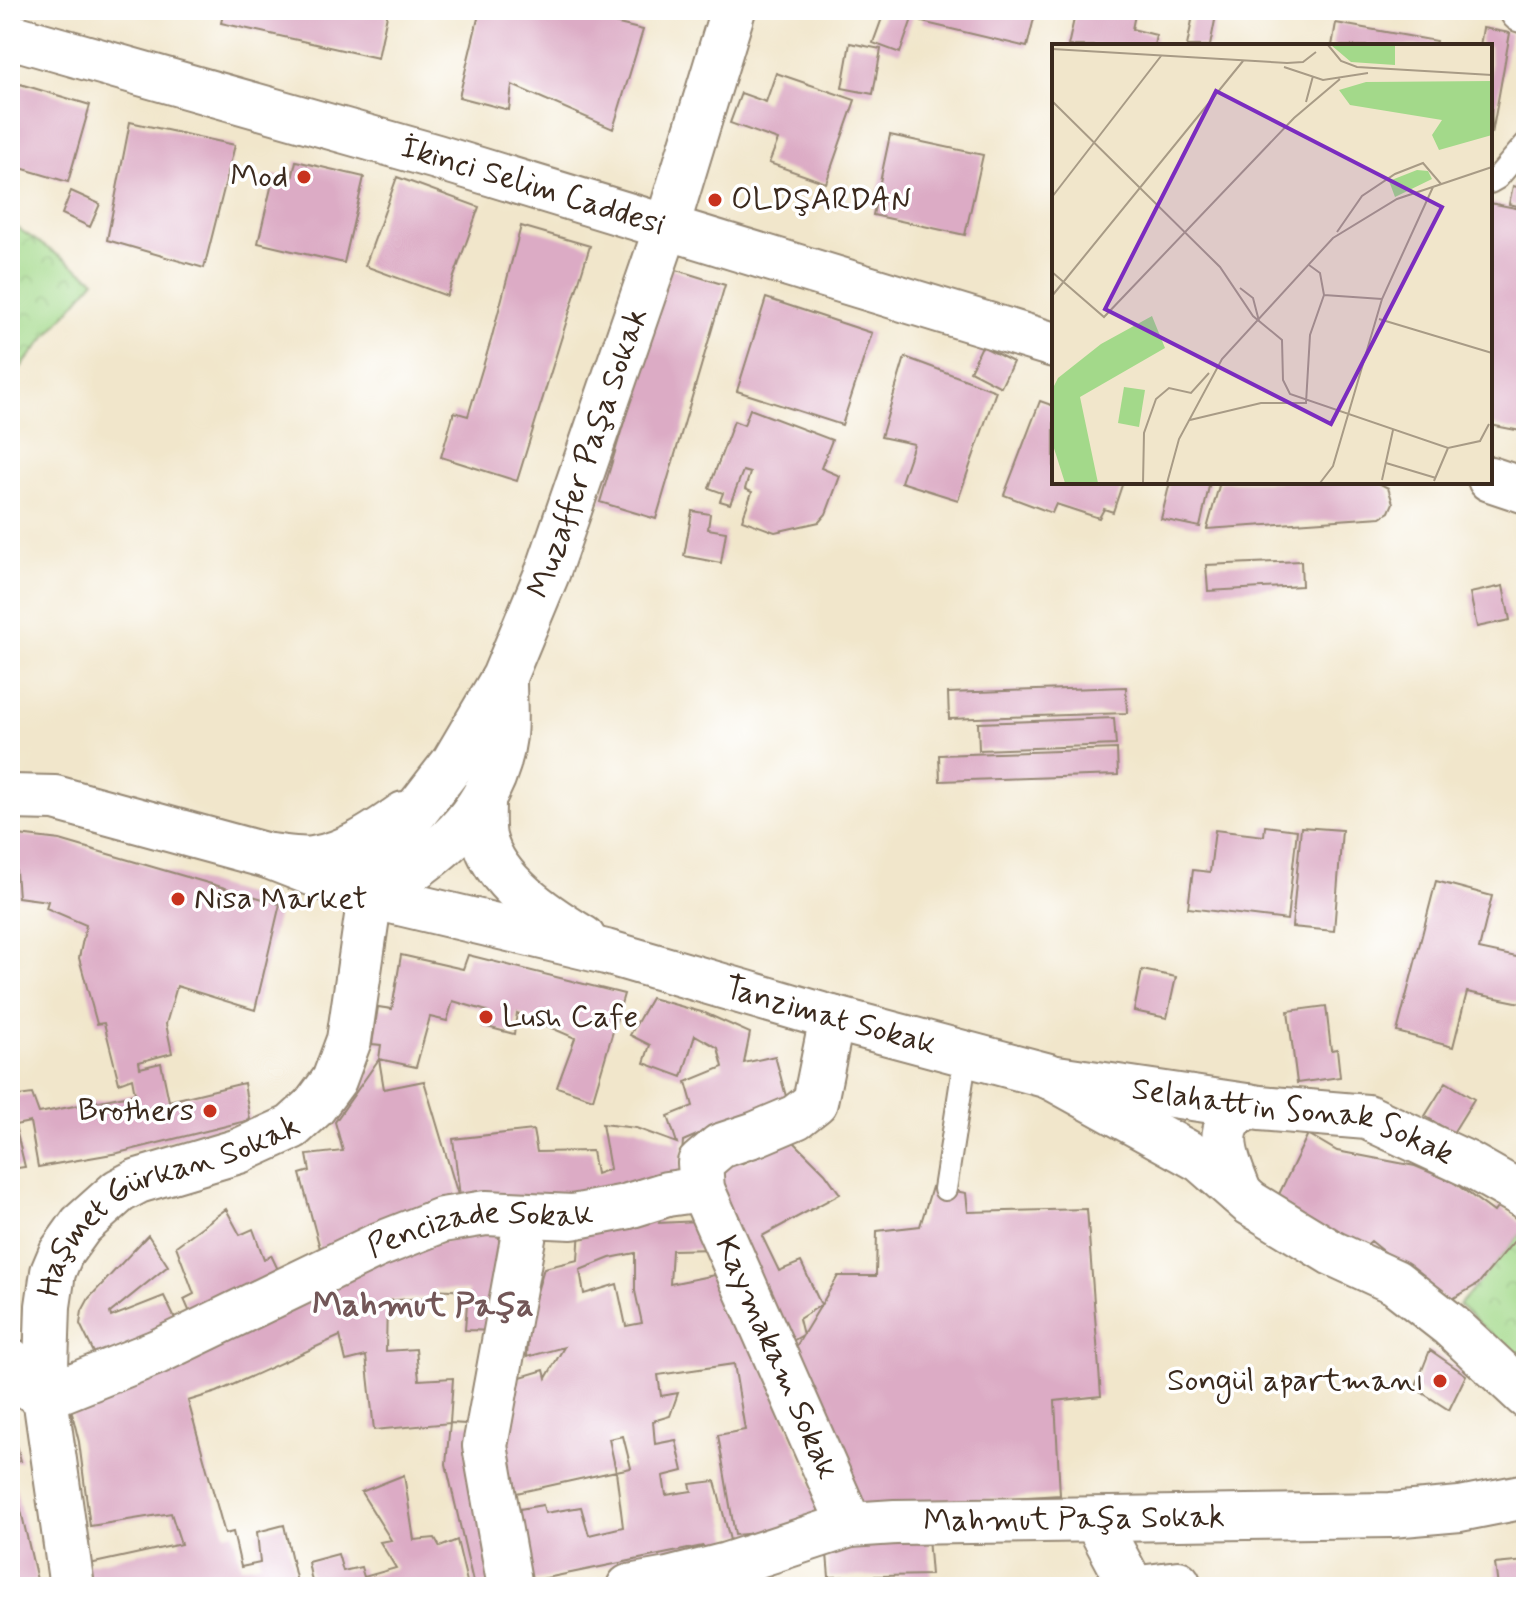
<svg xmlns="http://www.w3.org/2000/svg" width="1536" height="1597" viewBox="0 0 1536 1597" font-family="Mynerve,sans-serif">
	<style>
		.park { fill: url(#park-crowns); stroke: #6f8254; stroke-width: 2 }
		.building { fill: #dcabc5; fill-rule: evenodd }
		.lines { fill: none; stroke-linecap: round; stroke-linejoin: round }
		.lane-casing { stroke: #968874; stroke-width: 26 }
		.street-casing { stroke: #968874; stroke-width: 48 }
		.secondary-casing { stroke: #968874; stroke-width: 48 }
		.lane { stroke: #fff; stroke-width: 22 }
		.street { stroke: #fff; stroke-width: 44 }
		.secondary { stroke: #fff; stroke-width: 44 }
		.poi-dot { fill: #c8321e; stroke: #fff; stroke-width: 3 }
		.labels { text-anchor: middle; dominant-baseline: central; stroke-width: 7; stroke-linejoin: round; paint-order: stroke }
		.poi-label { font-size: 32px; fill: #3b2a1e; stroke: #fff; text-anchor: end }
		.street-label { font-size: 32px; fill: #3b2a1e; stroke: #fff }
		.neighbourhood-label { font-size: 34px; font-weight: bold; fill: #735758; stroke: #fff }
		.inset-road { fill: none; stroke: #a89b86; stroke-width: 2 }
		.view { fill: #7b2cbf; fill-opacity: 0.15; stroke: #7b2cbf; stroke-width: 4 }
		.inset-edge { fill: none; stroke: #3b2a1e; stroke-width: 4 }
	</style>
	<defs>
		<pattern id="park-crowns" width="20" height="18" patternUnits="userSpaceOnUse" patternTransform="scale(2)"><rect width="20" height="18" fill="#a3d98a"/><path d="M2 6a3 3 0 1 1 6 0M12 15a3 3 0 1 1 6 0" fill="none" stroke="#8dba77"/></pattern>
	</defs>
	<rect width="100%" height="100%" fill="#fff"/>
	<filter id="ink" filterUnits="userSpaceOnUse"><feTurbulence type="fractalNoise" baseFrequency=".0125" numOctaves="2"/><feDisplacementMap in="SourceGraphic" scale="16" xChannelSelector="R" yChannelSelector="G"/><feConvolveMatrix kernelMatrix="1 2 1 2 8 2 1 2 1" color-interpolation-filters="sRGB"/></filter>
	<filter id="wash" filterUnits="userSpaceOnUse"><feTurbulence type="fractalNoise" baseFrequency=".006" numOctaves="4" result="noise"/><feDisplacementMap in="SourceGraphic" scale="32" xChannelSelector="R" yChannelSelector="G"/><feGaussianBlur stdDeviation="1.8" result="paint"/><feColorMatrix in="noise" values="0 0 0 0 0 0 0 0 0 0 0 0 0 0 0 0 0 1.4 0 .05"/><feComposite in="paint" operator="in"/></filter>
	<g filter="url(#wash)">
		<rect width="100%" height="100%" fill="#f1e6cb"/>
		<path class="park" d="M10,223L95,280L10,380Z
			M1526,1227V1366L1459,1305Z"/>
		<g id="blocks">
			<path class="building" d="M224,10H388L378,58L221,23Z
				M480,10H562L643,30L613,129L512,85L509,110L459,97Z
				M885,10H897L913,16L900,53L873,43Z
				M925,10H1036L1027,47L922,22Z
				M1076,10H1136L1132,29L1156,35L1154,46H1068Z
				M1194,10H1217L1210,46H1187Z
				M1336,23L1436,41L1435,46H1332Z
				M1483,28L1510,33L1492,134L1490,46H1480Z
				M850,43L881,49L873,94L842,88Z
				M776,73L855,100L826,183L769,163L778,140L730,123L741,93L766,102Z
				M10,81L90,105L68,182L10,165Z
				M130,122L235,145L204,268L107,240Z
				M890,135L983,155L965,235L873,215Z
				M296,161L364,177L344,263L258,243L274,175L292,179Z
				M397,177L479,207L447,296L365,266Z
				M1513,186L1526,189V208L1509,204Z
				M71,191L100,204L90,227L62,214Z
				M1490,203L1526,210V432L1490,425Z
				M521,226L590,246L517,481L441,457L454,412L468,416L491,340Z
				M670,268L725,285L656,519L600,502Z
				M766,298L872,333L842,425L737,391Z
				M982,346L1013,362L1001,387L970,371Z
				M905,357L996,391L958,500L901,482L914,444L881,437Z
				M1040,401L1054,406V482H1123L1113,512L1104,509L1099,518L1056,504L1052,513L1004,495Z
				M750,409L832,440L821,468L840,476L826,514L819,522L775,532L742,520L752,492L745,489L750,473L743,471L730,504L720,501L723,493L709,488L734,421L744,425Z
				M1170,482H1210L1200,527L1161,519Z
				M1220,482H1377L1388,488L1393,503L1389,512L1381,517L1207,529Z
				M692,511L710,514L708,529L726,532L721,563L684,556Z
				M1301,561L1302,586L1208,591L1206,565Z
				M1503,586L1510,620L1477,627L1470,593Z
				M1126,687L1127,713L949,719L948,693Z
				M1114,718L1116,745L979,750L978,723Z
				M1117,749L1118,775L940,781L939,755Z
				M1265,826L1297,830L1287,920L1188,908L1193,870L1210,872L1215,830L1264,836Z
				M1301,827L1342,830L1334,931L1292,927Z
				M10,834L60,840L280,904L255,1010L177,986L166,1024L172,1053L139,1062L140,1068L161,1063L169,1101L244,1083L250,1120L118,1153L38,1167L30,1122L15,1125L25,1167L10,1169L11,1097L32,1094L39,1113L135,1094L132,1078L119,1083L104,1023L97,1024L79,958L86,925L46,908L48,901L18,897L16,871H10Z
				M1436,881L1492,896L1479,949L1526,959V1004L1467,992L1453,1047L1397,1032Z
				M1521,885H1526V917H1519Z
				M401,955L463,969L468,955L624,994L593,1099L557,1087L575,1038L517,1013L514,1034L483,1026L487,1011L453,1001L447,1021L430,1017L416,1067L379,1059L381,1045L372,1044L378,1007L392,1009Z
				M1142,970L1176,977L1167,1018L1134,1011Z
				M651,998L705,1013L750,1033L744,1063L775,1056L790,1111L750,1122L748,1113L683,1141L680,1180L321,1252L300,1174L310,1171L307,1155L343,1151L335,1122L379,1059L384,1089L424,1081L461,1205L453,1139L533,1130L537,1152L592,1151L596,1174L610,1169L602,1124L636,1128L677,1143L668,1116L693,1106L686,1082L723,1067L718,1048L695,1035L682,1077L644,1063L650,1045L630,1035Z
				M1326,1006L1331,1050L1337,1049L1340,1077L1297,1083L1288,1011Z
				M1446,1082L1474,1099L1453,1133L1425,1116Z
				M1308,1134L1337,1151L1415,1166L1453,1182L1494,1212L1499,1205L1526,1227L1478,1284L1447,1302L1371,1241L1352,1257L1268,1217Z
				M790,1138L825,1173L840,1194L762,1236L779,1271L801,1262L821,1305L838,1276H876L877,1231L920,1226L932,1187L966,1193L968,1212L1087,1209L1101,1396L1055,1401L1060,1495L858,1507L787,1362L803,1335L782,1347L714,1179L742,1151L743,1163ZM821,1305L803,1335L799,1319Z
				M665,1206L659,1223L699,1221L714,1249L672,1250L670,1284L725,1273L825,1518L778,1531L735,1535L718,1435L745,1430L734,1364L658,1375L661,1396L678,1393L670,1416L653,1421L655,1444L676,1440L683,1471L663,1476L666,1495L692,1491L690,1484L715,1481L732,1548L705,1554L703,1546L517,1584L502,1512L543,1505L545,1513L581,1507L589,1535L623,1527L616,1471L631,1468L623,1436L609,1439L616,1471L503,1496L500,1431L514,1379L544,1370L546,1378L564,1347L527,1357L529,1319L544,1268L578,1260L580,1228ZM635,1253V1291L642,1323L626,1326L617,1284L584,1294L580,1270L610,1258Z
				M226,1209L240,1235L253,1229L264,1259L271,1255L283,1280L194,1322L184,1299L194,1294L176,1246Z
				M497,1226L501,1252V1331L465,1330L468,1291L433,1289V1297L387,1301L386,1351L416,1349L419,1380L453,1378L450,1423L483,1425L507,1578L474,1586L446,1464L450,1423L374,1430L366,1356L346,1361L340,1336L217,1392L188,1401L225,1534L233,1532L241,1567L260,1563L257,1532L284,1525L298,1587H90L85,1565L181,1544L171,1513L90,1526L79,1442L70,1405L358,1266Z
				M148,1235L168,1266L110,1313L111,1317L164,1296L178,1325L97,1359L80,1324L82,1311L89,1298Z
				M1430,1350L1466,1375L1449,1410L1415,1388Z
				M10,1418L21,1461L10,1462Z
				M10,1463L37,1580L10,1585Z
				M404,1475L414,1540L435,1538L440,1547L457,1540L468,1586L313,1587L308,1562L338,1554L343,1571L361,1567L364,1577L396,1568L380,1542L391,1540L361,1492Z
				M928,1538L931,1575L829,1577L826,1542Z
				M1526,1561V1587H1498L1495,1564Z"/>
		</g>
	</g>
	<g filter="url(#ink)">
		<use href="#blocks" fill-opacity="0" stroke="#968874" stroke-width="2"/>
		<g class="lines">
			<g class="lane-casing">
				<path id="lane" d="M1490,182L1497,178L1526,144
					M945,1189L966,1054"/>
			</g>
			<g class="street-casing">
				<g id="street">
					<path d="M1522,10L1526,11"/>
					<path d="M10,797L55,798L268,856L370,896"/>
					<path id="s1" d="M832,1018L815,1102L796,1117L756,1134L720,1146L700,1163L702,1189L850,1525"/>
					<path id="s2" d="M1050,1077L1260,1108L1367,1117L1468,1164L1526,1197"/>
					<path d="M1240,1194C1232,1173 1214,1137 1232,1118C1237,1113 1243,1110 1249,1106"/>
					<path id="s3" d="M10,1360L24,1384L45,1397L157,1352L376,1246L442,1220L486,1213L572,1217L625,1207L667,1194L702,1189"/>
					<path d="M1096,1520L1132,1587"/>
					<path d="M510,1587L485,1446L527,1217"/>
					<path id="s4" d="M629,1587L668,1580L727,1565L850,1525L895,1522L1391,1515L1460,1509L1526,1496"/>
					<path d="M1148,1587L1178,1583"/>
				</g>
			</g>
			<g class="secondary-casing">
				<g id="secondary">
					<path id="s5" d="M10,36L437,157L1054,345"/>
					<path d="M1490,479L1526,491"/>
					<path d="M483,800C483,812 482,826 484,837C494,882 547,916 583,938"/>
					<path d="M268,856C282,857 299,861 313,859C347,854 376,834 404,814"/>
					<path id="s6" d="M370,896L606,952L832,1018L1049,1076L1201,1160L1250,1203L1332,1253L1395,1282L1450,1325L1526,1396"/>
					<path d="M370,896C434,860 494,815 504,736C506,718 504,698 504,680"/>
					<path id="s7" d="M72,1587L45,1397L48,1306L53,1272L61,1253L81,1225L119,1191L138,1181L239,1151L292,1127L314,1107L334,1080L349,1040L370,896L385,851L454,762L504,677L548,571L667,226L733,10"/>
				</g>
			</g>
			<use href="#lane" class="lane"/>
			<use href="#street" class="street"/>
			<use href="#secondary" class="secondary"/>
		</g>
	</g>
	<g class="poi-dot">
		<circle cx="304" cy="177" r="8"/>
		<circle cx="715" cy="200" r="8"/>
		<circle cx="178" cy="899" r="8"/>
		<circle cx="486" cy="1017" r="8"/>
		<circle cx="210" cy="1111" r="8"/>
		<circle cx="1440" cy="1381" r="8"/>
	</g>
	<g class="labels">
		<g class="poi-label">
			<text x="288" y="177">Mod</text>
			<text x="731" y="200" text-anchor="start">OLDŞARDAN</text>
			<text x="194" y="899" text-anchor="start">Nisa Market</text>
			<text x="502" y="1017" text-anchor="start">Lush Cafe</text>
			<text x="194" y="1111">Brothers</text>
			<text x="1424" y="1381">Songül apartmanı</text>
		</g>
		<g class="street-label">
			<text stroke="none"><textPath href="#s5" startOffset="544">İkinci Selim Caddesi</textPath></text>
			<text stroke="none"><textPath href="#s7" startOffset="1358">Muzaffer Paşa Sokak</textPath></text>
			<text stroke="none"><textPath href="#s6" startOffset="476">Tanzimat Sokak</textPath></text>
			<text stroke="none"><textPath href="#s2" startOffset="248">Selahattin Sonak Sokak</textPath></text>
			<text stroke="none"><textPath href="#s7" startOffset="454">Haşmet Gürkan Sokak</textPath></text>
			<text stroke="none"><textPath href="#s3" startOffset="524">Pencizade Sokak</textPath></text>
			<text stroke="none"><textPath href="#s1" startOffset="428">Kaymakam Sokak</textPath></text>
			<text stroke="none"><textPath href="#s4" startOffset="454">Mahmut Paşa Sokak</textPath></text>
		</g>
		<g class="neighbourhood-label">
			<text x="423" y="1305">Mahmut Paşa</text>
		</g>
	</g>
	<g transform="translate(1052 44)">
		<rect width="440" height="440" fill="#f1e6cb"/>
		<path d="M440,37V91L387,106L380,91L390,76L298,61L287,46L314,38Z" fill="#a3d98a"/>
		<path d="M365,126L376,127L380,135L343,153L337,137ZM100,272L113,304L28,353L46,439H13L0,398V346L6,334L49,300Z" fill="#a3d98a"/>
		<path d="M279,1H343V21L299,18Z" fill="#a3d98a"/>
		<path d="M72,343L93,346L87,383L66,379Z" fill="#a3d98a"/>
		<path class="inset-road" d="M276,1L289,17L305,23L440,31M0,5L235,19L251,18L264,8M232,23L271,36L316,29M0,57L168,223L201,272L230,296L231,336L238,350L396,404L428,397L437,380M254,58L261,32M0,153L109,12M285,188L310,152L343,130L371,119L389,140M0,228L52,273L242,74L288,35M188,244L201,254L207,277M272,251L330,255M0,252L191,17M327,275L440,309M440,367V404M138,376L209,359H254L258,291L272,251L268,229L257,221M334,419L384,434M330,436L341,386M382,437L396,404M91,439L92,389L104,355L117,344L139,349L157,329M115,439L127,395L170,315L281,194L345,155L440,123M268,439L281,422L330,255L381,143"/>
		<path class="view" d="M164,47L390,163L279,380L53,265Z"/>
		<rect width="440" height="440" class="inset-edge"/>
	</g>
	<rect width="1536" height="1597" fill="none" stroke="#fff" stroke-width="40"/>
</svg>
